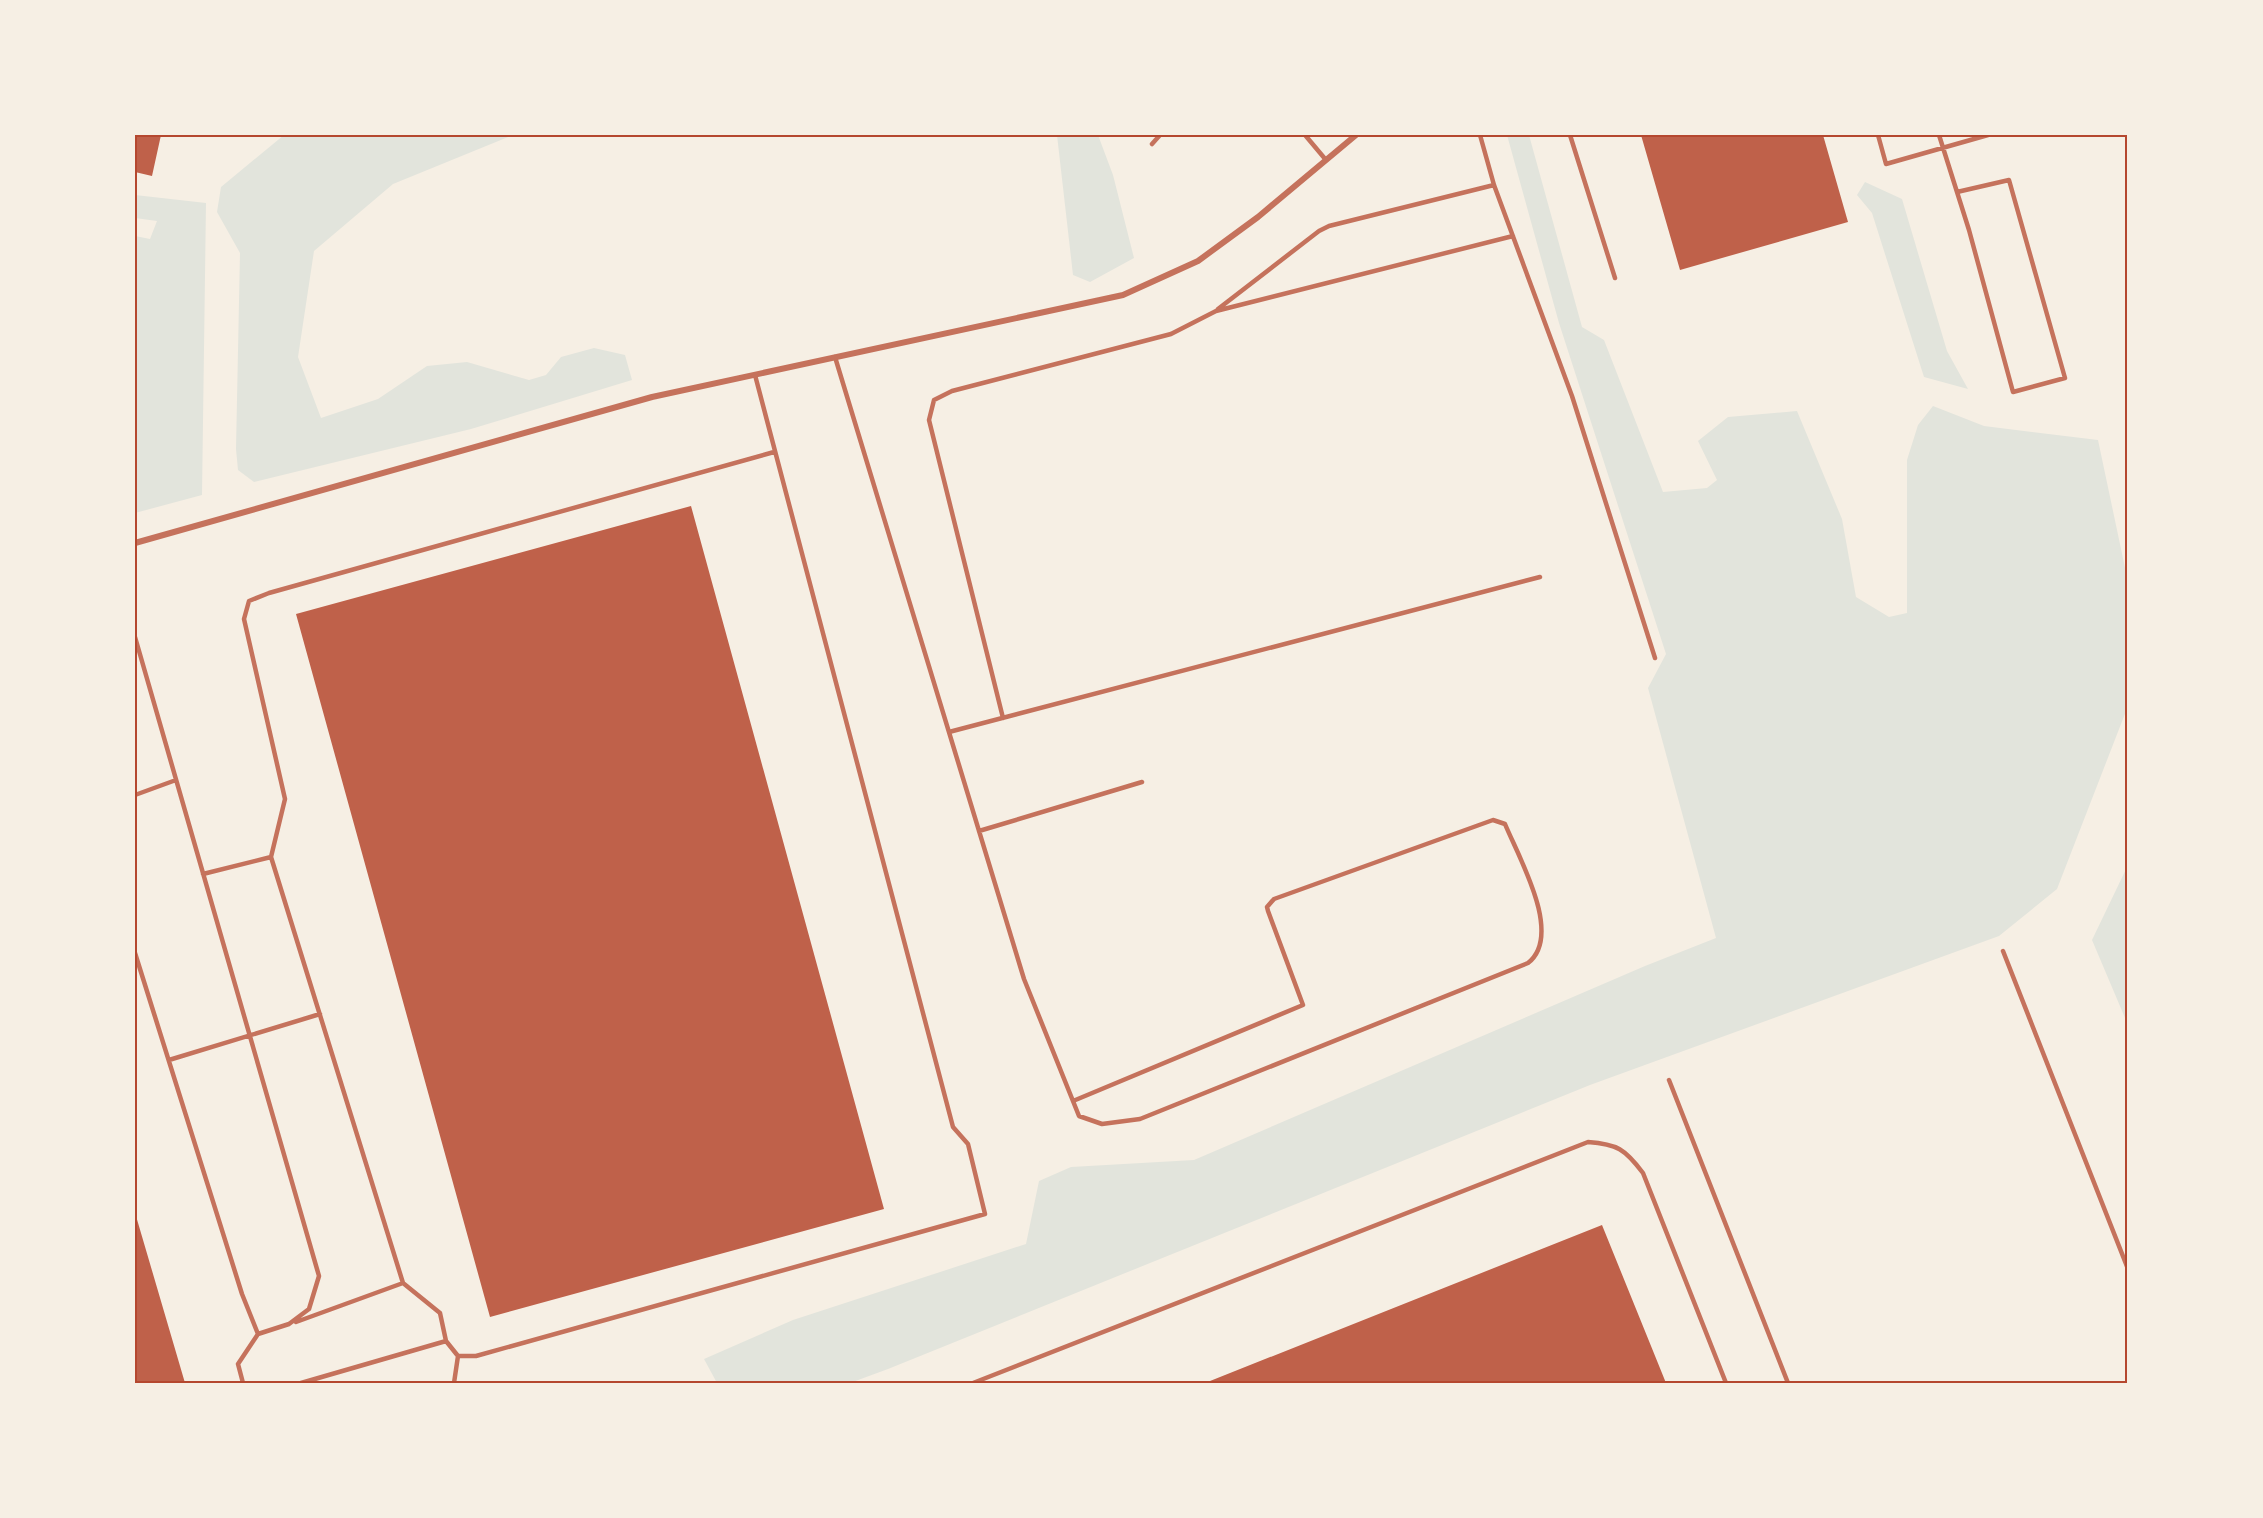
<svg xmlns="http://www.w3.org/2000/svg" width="2263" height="1518" viewBox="0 0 2263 1518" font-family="'Public Sans',sans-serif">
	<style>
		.green { fill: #e2e4dc }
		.building { fill: #bf614a }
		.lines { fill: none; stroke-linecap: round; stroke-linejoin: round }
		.service { stroke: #c5725c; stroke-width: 4.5 }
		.minor { stroke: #c5725c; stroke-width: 6 }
		.neatline { fill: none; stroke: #b5482f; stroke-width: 2 }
	</style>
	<rect width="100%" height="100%" fill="#f6efe4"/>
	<path class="green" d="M284,135H513L393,184L314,251L298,357L321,418L378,399L427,366L467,362L529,380L546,375L561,357L594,348L625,355L632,380L471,429L254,482L238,470L236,449L240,253L217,212L221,187Z
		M1057,135H1098L1113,175L1134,258L1090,282L1073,275Z
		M1507,135H1529L1582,327L1604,340L1663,492L1707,488L1717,480L1698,441L1728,417L1797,411L1842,519L1856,597L1889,617L1907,613V460L1918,425L1933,406L1984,426L2098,440L2128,582V706L2057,889L1999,936L1590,1085L888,1369L850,1383H717L704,1359L793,1320L1026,1244L1039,1181L1071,1167L1194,1160L1645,966L1716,938L1648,688L1666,654L1559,323Z
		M1865,182L1902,199L1947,351L1968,389L1924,377L1872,213L1857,195Z
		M135,195L206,203L202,495L135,513V236L150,239L157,221L135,218Z
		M2128,865V1025L2092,940Z"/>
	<path class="building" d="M135,135H161L152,176L135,172Z
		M1641,135H1823L1848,222L1680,270Z
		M691,506L884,1209L490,1317L296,614Z
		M136,1216L185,1383H135Z
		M1602,1225L1666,1383H1205Z"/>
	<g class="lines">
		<path class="service" d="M1305,135L1326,160
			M1480,135L1494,185L1572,396L1655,658
			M1570,135L1615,278
			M1878,135L1886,164L1988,135
			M1939,135L1969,230L2013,392L2065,378L2009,180L1957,192
			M1152,144L1160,135
			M1218,309L1319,231L1329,226L1494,185
			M835,357L1024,979L1079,1116L1102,1124L1140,1119L1528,963C1564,935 1518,856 1505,824L1493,820L1274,899L1267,907L1268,911L1303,1005L1073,1101
			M755,375L953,1127L968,1144L985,1214L476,1356H458L446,1341L440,1313L403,1283L271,857L285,799L244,619L249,601L269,593L774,452
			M135,637L319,1276L309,1309L289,1324L258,1334L242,1294L135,953
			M1003,718L929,420L934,400L952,391L1171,334L1216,311L1513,236
			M949,732L1540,577
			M135,795L176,780
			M979,831L1142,782
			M203,874L271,857
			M2003,951L2128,1269
			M169,1060L320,1014
			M1669,1080L1788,1383
			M296,1322L403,1283
			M243,1383L238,1364L258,1334
			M301,1383L446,1341
			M454,1383L458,1356
			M973,1383L1588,1142C1617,1144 1625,1149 1643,1173L1726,1383"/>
		<path class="minor" d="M135,543L652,397L1123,295L1198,261L1258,217L1356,135"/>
	</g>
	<rect width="2263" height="1518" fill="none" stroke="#f6efe4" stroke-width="273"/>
	<rect x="136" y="136" width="1990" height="1246" class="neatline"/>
</svg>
